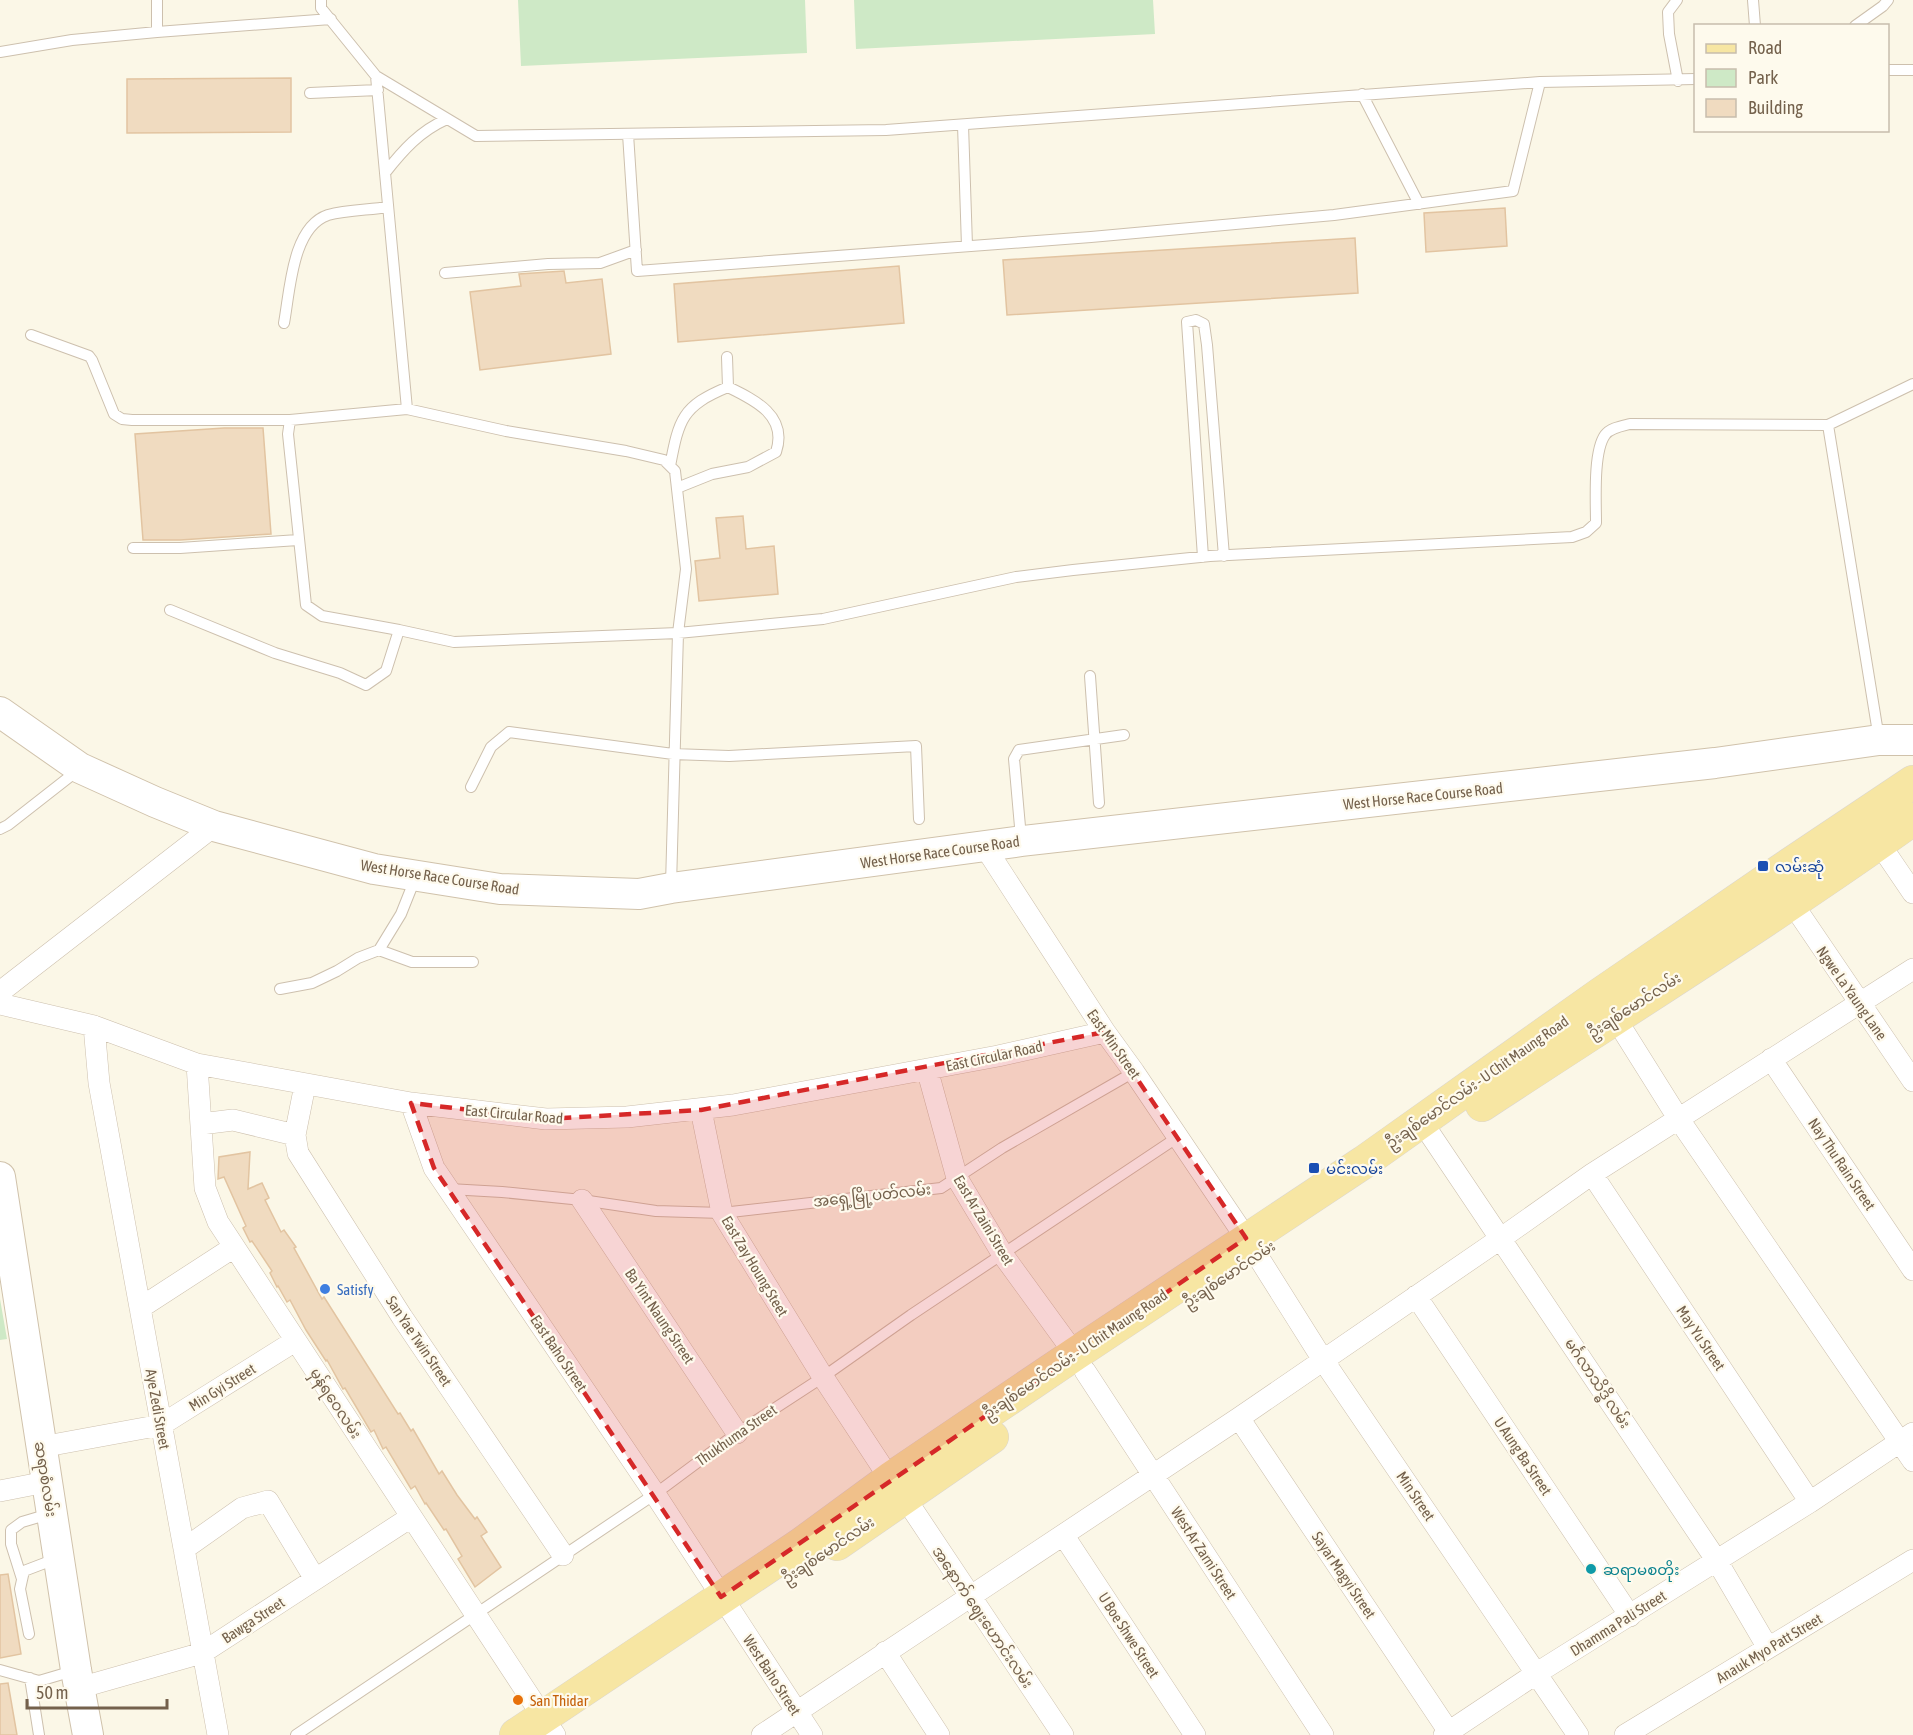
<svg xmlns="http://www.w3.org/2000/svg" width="1913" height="1735" viewBox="0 0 1913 1735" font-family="'Asap Condensed','Noto Sans Myanmar',sans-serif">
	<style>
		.green { fill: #cee9c6 }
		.building { fill: #f0dbc0; stroke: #e2c4a1; stroke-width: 1.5 }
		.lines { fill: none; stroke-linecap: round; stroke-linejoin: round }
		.lane-casing { stroke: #cdc0ae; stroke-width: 12 }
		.street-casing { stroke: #cdc0ae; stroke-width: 22 }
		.secondary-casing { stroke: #d0c2ab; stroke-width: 32 }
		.primary-casing { stroke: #dbd6d0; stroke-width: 34 }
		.lane { stroke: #fff; stroke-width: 10 }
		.street { stroke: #fff; stroke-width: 21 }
		.secondary { stroke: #fff; stroke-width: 30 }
		.primary { stroke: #f7e6a3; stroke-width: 33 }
		.marked { fill: #d62828; fill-opacity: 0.2; stroke: #d62828; stroke-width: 4.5; stroke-dasharray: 12 8; stroke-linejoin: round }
		.transit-dot { fill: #1a4fb4; stroke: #fefaed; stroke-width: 2 }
		.shop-dot { fill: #3f7fe0; stroke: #fefaed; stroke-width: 2 }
		.culture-dot { fill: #0f9aa8; stroke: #fefaed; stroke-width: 2 }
		.food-dot { fill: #e8710a; stroke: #fefaed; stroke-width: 2 }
		.labels { text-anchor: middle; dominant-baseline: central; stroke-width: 4.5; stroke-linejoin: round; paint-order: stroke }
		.street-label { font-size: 15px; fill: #74614c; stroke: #fefaed }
		.transit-label { font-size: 15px; fill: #164399; stroke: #fefaed; text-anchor: start }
		.shop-label { font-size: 15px; fill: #366cbe; stroke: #fefaed; text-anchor: start }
		.culture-label { font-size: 15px; fill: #0d838f; stroke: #fefaed; text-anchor: start }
		.food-label { font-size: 15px; fill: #c56008; stroke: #fefaed; text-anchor: start }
	</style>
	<rect width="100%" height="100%" fill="#fbf7e7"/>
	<path class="green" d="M518,0H805L807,53L521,66Z
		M854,0H1153L1155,34L856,49Z
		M0,1299L7,1339L0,1340Z"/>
	<path class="building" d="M291,78V132L127,133V79Z
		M1505,208L1507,246L1426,252L1424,213Z
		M1355,238L1358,293L1007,315L1003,260Z
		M899,266L904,323L678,342L674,284Z
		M564,271L566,283L602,279L611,354L480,370L470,292L521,286L519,274Z
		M224,428H263L271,534L180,540H143L135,434Z
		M743,516L746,549L774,546L778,594L699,601L695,561L720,558L716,518Z
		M250,1152L248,1189L262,1183L269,1198L265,1200L281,1232L284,1230L296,1247L294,1248L322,1299L324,1297L398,1414L400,1413L411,1431L413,1429L439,1474L442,1471L457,1495L475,1519L477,1517L487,1532L481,1536L501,1567L475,1587L458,1559L462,1556L446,1529L444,1530L426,1503L425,1504L415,1486L411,1489L386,1447L383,1449L374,1430L371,1432L345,1388L343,1389L327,1360L326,1361L306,1330L290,1300L287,1302L278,1286L277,1287L270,1273L272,1271L252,1241L250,1242L243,1228L246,1226L224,1177L218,1179L219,1157Z
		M8,1574L21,1654L0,1658V1575Z
		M8,1683L17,1735H0V1684Z"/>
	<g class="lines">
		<g class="lane-casing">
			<path id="lane" d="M157,0V32L331,19
				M321,0V8L376,76L476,136L886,130L1540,82L1696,79
				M1677,0L1668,12L1669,34L1678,81
				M1753,0L1755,26
				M1855,26L1883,6L1888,0
				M0,52L72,40L157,32
				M1888,70H1913
				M376,76L407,409L290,420L288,434L306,605L322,616L399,630L454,642L678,633L823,619L1016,577L1073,570L1210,556L1572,537L1586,532L1596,523C1596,501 1593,452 1605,435C1610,428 1622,426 1630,424L1828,425L1879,739
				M310,93L378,90
				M1362,94L1419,204
				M963,125L967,246
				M628,134L637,271L1091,237L1334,215L1513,191L1540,82
				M385,173C403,150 420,131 447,119
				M445,273L548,264L600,263L636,250
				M284,323C290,291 292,227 328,215C347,210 369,210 388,207
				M31,335L89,356L92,360L114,414L122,419L132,420H290
				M727,357L728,387
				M407,409L506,431L626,451L664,460L675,471L686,569L678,633L671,885
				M1828,425L1913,384
				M670,466C679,419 682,406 728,387C755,400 788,416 776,452L748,467L712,474L677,488
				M133,548H180L298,540
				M1203,557L1187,322L1196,320L1204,324L1207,345L1224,556
				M170,610L275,653L340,673L366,685L386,671L399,630
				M1090,676L1099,803
				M471,787L491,747L509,732L673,754L729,756L916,746L919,819
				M0,829L8,825L77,771
				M1021,838L1014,759L1019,750L1124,735
				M379,950L412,962H473
				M280,989L312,983L337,971L358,958L379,950L401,914L415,879
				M449,1189L502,1192L582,1200L656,1211L722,1213L941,1188L1002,1148L1134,1072
				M22,1579L11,1544V1530L22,1522L49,1514
				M29,1634L20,1589L24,1571L58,1558
				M0,1670L39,1681L73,1671
				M30,1678L39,1735
				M296,1735L655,1494L737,1433L823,1377L911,1315L1178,1137"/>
		</g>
		<g class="street-casing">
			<path id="street" d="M1879,843L1913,893
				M985,847L1105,1032L1134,1072L1246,1238
				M1792,903L1913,1081
				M0,992L214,826
				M0,1004L94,1026L197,1064L411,1103L546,1119L627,1117L733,1105L998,1056L1105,1032
				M1609,1008L1678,1118L1913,1461
				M94,1026L99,1083L218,1735
				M1771,1059L1913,1270
				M197,1064L205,1188L218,1222L543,1717
				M927,1069L957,1178L1003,1255L1075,1354
				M305,1085L295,1135L298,1153L402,1317L563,1555
				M411,1103L434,1168L655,1494L812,1735
				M701,1110L722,1213L823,1377L890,1479
				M1422,1122L1717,1561L1768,1648
				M201,1124L233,1120L295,1135
				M1592,1174L1810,1502
				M582,1200L737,1433
				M1257,1255L1323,1360L1578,1735
				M1416,1296L1630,1616
				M140,1308L234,1247
				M1085,1371L1323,1735
				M1239,1418L1449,1732
				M41,1447L161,1425L295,1341
				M0,1491L46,1482
				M905,1498L1063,1735
				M1064,1536L1195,1735
				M184,1549L242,1508L268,1501L315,1579
				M885,1652L939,1735
				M79,1688L202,1653L411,1517
				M553,1732L555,1735
				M762,1735L1239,1418L1500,1239L1592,1174L1913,969
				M1444,1735L1537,1673L1810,1502L1913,1433
				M1625,1735L1913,1560"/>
		</g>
		<g class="secondary-casing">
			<path id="secondary" d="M0,712L80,768L155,802L214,826L374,869L500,889L639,894L671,888L1022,841L1715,763L1879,740H1913
				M0,1177L76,1670L88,1735"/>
		</g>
		<g class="primary-casing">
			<path id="primary" d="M1482,1105C1626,1010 1773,919 1913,819
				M837,1544L992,1437
				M516,1735L800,1545L890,1479L1075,1354L1364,1162L1599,995L1774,875L1913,782"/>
		</g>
		<use href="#lane" class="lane"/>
		<use href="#street" class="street"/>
		<use href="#secondary" class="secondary"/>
		<use href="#primary" class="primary"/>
	</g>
	<path class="marked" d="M1105,1032L1246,1238L721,1597L434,1168L411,1103L546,1119L701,1110Z"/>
	<g class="transit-dot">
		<rect x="1757" y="860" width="12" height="12" rx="3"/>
		<rect x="1308" y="1162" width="12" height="12" rx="3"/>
	</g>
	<circle class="shop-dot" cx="325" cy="1289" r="6"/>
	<circle class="culture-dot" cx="1591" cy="1569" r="6"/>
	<circle class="food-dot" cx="518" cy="1700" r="6"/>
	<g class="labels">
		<g class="street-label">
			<text transform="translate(1423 796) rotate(-6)">West Horse Race Course Road</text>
			<text transform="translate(940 852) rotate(-8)">West Horse Race Course Road</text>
			<text transform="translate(440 877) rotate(9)">West Horse Race Course Road</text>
			<text transform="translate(1852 993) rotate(55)">Ngwe La Yaung Lane</text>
			<text transform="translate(1634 1005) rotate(-33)">ဦးချစ်မောင်လမ်း</text>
			<text transform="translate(1114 1044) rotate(55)">East Min Street</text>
			<text transform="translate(994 1056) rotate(-12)">East Circular Road</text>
			<text transform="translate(1477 1082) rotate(-35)">ဦးချစ်မောင်လမ်း - U Chit Maung Road</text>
			<text transform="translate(514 1114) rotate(5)">East Circular Road</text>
			<text transform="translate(1842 1164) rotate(56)">Nay Thu Rain Street</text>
			<text transform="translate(872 1195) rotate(-6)">အရှေ့မြို့ပတ်လမ်း</text>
			<text transform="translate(984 1220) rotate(59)">East Ar Zaini Street</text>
			<text transform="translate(755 1266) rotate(59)">East Zay Houng Steet</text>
			<text transform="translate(1229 1274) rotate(-34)">ဦးချစ်မောင်လမ်း</text>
			<text transform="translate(660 1316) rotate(56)">Ba Yint Naung Street</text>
			<text transform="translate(1701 1338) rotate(56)">May Yu Street</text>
			<text transform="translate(419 1341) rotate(56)">San Yae Twin Street</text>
			<text transform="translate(559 1353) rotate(56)">East Baho Street</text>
			<text transform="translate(1075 1354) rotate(-34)">ဦးချစ်မောင်လမ်း - U Chit Maung Road</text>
			<text transform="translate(1598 1383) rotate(56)">မင်္ဂလာသိဒ္ဓိ လမ်း</text>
			<text transform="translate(222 1387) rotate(-32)">Min Gyi Street</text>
			<text transform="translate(336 1403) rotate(57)">မှန်ရဝေလမ်း</text>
			<text transform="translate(158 1409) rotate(80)">Aye Zedi Street</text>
			<text transform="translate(736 1435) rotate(-35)">Thukhuma Street</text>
			<text transform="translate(1523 1456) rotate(56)">U Aung Ba Street</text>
			<text transform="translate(46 1479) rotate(81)">ဆရာစံလမ်း</text>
			<text transform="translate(1416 1496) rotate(56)">Min Street</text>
			<text transform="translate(828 1550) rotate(-34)">ဦးချစ်မောင်လမ်း</text>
			<text transform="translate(1204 1553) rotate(57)">West Ar Zarni Street</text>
			<text transform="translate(1344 1575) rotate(56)">Sayar Magyi Street</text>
			<text transform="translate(983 1617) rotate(56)">အနောက် ဈေးဟောင်းလမ်း</text>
			<text transform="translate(253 1620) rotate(-33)">Bawga Street</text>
			<text transform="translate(1618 1623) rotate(-32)">Dhamma Pali Street</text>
			<text transform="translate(1129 1635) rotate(57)">U Boe Shwe Street</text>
			<text transform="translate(1769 1648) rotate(-31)">Anauk Myo Patt Street</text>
			<text transform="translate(772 1675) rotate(57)">West Baho Street</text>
		</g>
		<g class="transit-label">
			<text x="1775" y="866">လမ်းဆုံ</text>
			<text x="1326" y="1168">မင်းလမ်း</text>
		</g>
		<g class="shop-label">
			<text x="337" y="1289">Satisfy</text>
		</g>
		<g class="culture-label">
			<text x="1603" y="1569">ဆရာမစတိုး</text>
		</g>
		<g class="food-label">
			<text x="530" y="1700">San Thidar</text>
		</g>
	</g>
	<rect x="1694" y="24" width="195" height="108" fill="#fefaed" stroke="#c7bdad" stroke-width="1.5"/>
	<rect x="1706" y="44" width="30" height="9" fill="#f7e6a3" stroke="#c7bdad" stroke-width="1.5"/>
	<text x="1748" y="54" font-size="18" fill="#74614c">Road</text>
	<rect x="1706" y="69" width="30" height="18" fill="#cee9c6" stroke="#c7bdad" stroke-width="1.5"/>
	<text x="1748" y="84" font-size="18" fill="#74614c">Park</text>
	<rect x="1706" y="99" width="30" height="18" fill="#f0dbc0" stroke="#c7bdad" stroke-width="1.5"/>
	<text x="1748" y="114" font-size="18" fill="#74614c">Building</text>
	<path d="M27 1699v9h140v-9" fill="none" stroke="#74614c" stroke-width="3"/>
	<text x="36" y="1699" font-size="18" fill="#74614c" stroke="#fefaed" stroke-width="4.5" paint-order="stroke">50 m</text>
</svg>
